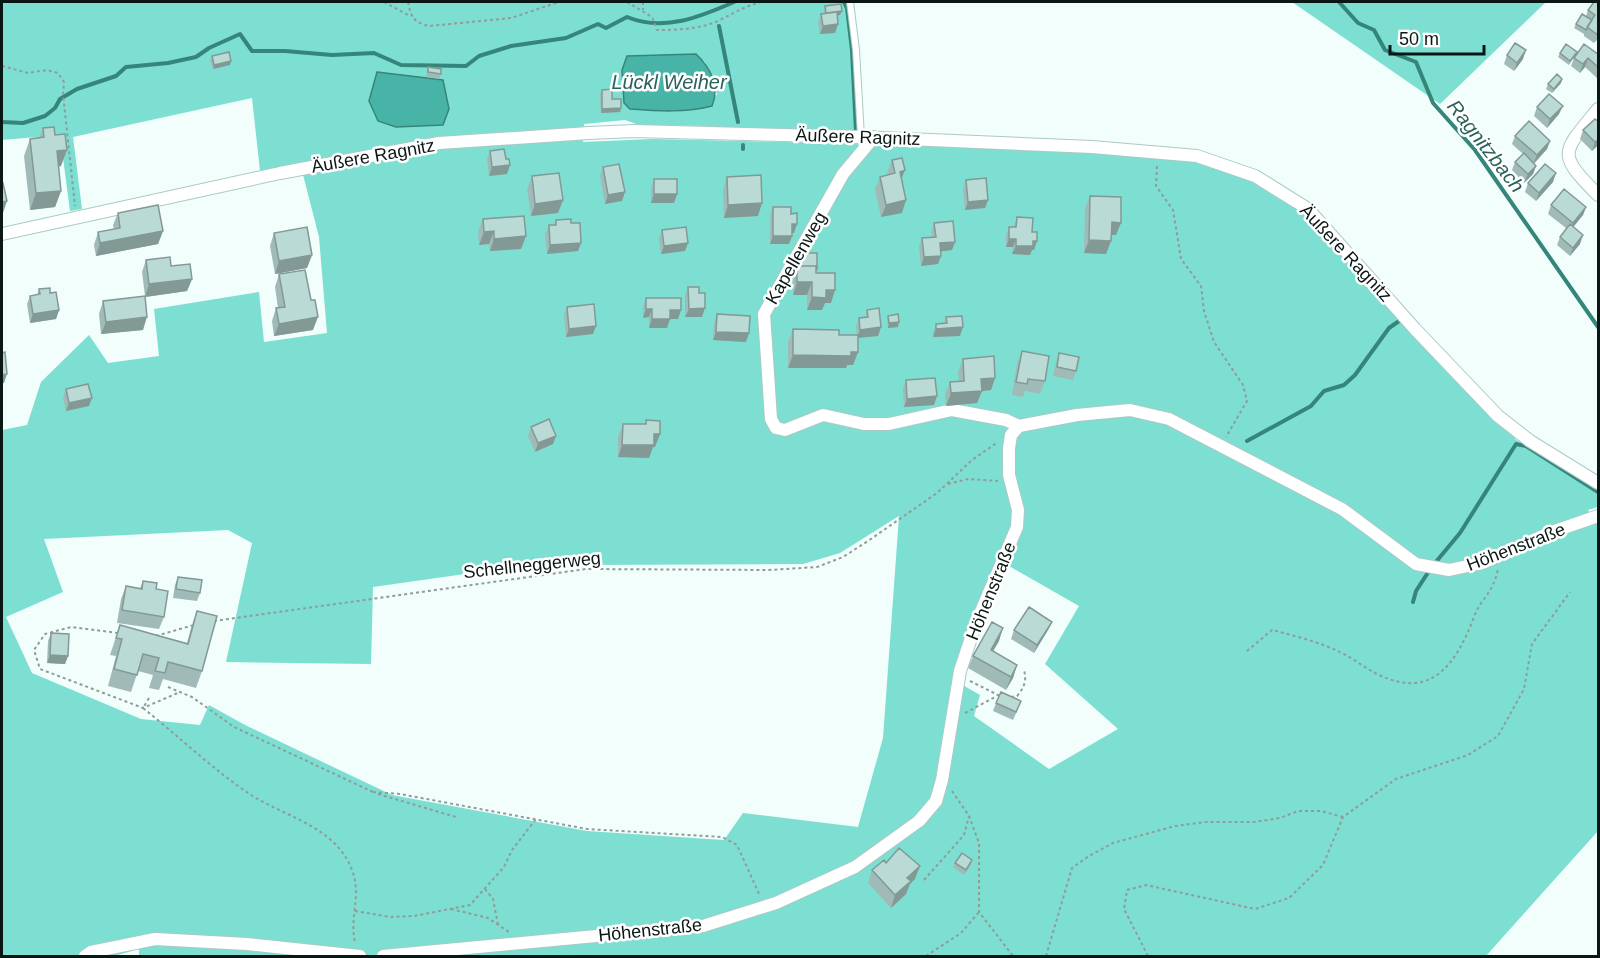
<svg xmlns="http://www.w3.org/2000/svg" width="1600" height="958" viewBox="0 0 1600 958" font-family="Arial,sans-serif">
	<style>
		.green { fill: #7cdfd2; fill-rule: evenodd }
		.water { fill: #48b4a7; stroke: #36857b; stroke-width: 1.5 }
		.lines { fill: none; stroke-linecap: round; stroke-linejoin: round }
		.stream { stroke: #36857b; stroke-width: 4 }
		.service-casing { stroke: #aacac5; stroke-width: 8 }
		.minor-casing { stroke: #aacac5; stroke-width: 14 }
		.path { stroke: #909c9a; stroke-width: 2; stroke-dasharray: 3 3; stroke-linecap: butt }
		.service { stroke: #fff; stroke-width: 6 }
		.minor { stroke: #fff; stroke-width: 12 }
		.wall { fill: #a0bbb7 }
		.shaded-wall { fill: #829995 }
		.building { fill: #badad5; stroke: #829995; stroke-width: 1.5 }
		.labels { text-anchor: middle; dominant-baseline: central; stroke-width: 5; stroke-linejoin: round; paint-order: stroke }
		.street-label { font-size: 18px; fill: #0b1715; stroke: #fff }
		.water-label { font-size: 20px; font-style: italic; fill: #28625b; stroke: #fff }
	</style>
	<rect width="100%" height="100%" fill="#f1fefc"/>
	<path class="green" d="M2,2H850L861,137L718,133L711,126L639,125L625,120L584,124L583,142L652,139L1152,150L1255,176L1308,209L1517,431L1515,439L1598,492V507L1588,510L1598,526V831L1486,956H139V949L114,956H2V430L27,425L41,382L89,335L108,363L159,356L154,309L259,292L264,342L327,333L319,237L300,163L260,171L252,98L73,137L82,209L70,211L60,135L2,140ZM627,56L704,61L714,80L717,95L624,102L622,70ZM899,516L883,738L858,827L743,813L724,840L587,831L392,795L245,725L209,705L200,725L141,719L32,673L6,617L63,592L44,539L228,530L252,543L226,662L371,664L373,587L486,571L577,565L803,564L840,553ZM1009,566L1079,606L1045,664L1118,729L1049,769L974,716L980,695L961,684L982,620Z
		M1292,2H1546L1440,104Z"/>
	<path class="water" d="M696,54C711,68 720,87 712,106C686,113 657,111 630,109L624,103L622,70L627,56Z
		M377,72L443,80L449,109L443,125L396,127L378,121L369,101Z"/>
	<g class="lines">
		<path class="stream" d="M844,2L847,8L852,50L856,132
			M1339,2L1358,23L1374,30L1385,50L1416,62L1433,103L1475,150L1598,327
			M719,26L738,122
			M2,122L23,123L45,116L55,108L60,99L77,89L116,76L126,67L168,63L196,57L209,48L240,34L252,51H285L332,55L374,53L401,65L466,66L479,56L511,46L566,38L598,24L606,28L627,17C664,32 700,17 734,2
			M743,149V145
			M1247,441L1311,406L1324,391L1344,385L1355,375L1389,328L1402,319
			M1435,563L1460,533L1516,444L1526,446L1598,492
			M1413,602L1416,591L1429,571"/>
		<g class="service-casing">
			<path id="service" d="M850,2L856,50L861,137"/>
		</g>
		<g class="minor-casing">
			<path id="minor" d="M1598,109C1562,153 1556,153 1598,195
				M874,137L843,174L764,314L771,419L776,428L785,430L823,415L864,424H889L952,410L1006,420L1019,426
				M2,234L280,173L439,143L589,133L634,131L861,137L1092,147L1197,156L1255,176L1308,209L1415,329L1498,416L1530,441L1598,483
				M85,956L91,952L155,939L247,944L360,956
				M383,956L703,926L776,903L855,867L919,821L936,801L942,780L960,671L976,623L1017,527L1018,510L1009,475V448L1011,435L1019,426L1077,415L1130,410L1169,419L1342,509L1416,564L1449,570L1482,563L1552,532L1598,516"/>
		</g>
		<path class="path" d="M384,2L410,16
			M408,2C411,17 413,22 429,26L511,18L559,2
			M627,2L652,17L657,30C678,30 699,29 718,21C734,13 745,6 762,2
			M643,2V10
			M2,66L28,73L47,70L58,73L64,82L63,94L75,206
			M1157,166L1156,186L1173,210L1181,259L1201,286L1204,311L1214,342L1243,385L1247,401L1226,437
			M948,484L968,479L998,481
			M214,621L586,569L769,570L817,567L843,557L868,541L937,493L972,460L998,442
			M118,633L71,627L45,634L34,650L40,669L143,708L180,692
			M156,636L194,625
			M1247,651L1272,630C1295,636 1320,642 1342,653C1354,659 1365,668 1377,674C1432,701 1456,664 1474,617C1481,598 1493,594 1498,569
			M970,681L1000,696
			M168,687L192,697L234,727L373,792
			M1011,697L1017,696C1024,688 1027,681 1024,670
			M149,698L143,708C177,735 216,772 251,795C286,817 336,827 352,870C362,897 349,916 355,942
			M965,713L997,696
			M952,791L969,816L979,843V912L1013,956
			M373,792L400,794L587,829L722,837L737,845L760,896
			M378,794L456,817
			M924,880L964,835L969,816
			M485,889L493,899L498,925
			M451,909L488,918L509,932
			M355,911L390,917L414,916L470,905L504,867L512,850L536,819
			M926,956L961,933L979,912
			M1046,956L1072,868L1089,856L1113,843L1175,826L1206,822H1254L1280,818L1298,811H1321L1343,817
			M1148,956L1124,909L1127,890L1146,885L1255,909L1289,898L1323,865L1343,817L1396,779L1468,755L1498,736L1524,689L1532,644L1570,592"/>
		<use href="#service" class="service"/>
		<use href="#minor" class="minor"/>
	</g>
	<path class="wall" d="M1599,2V38L1594,43L1584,36V34L1574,28L1576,24L1586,16L1588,10Z
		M825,6L840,15L837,16L835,33L820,34L818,22L821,14L824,13V10Z
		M1560,53L1575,56L1569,65L1558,57Z
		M1507,55L1523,59L1514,71L1504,64Z
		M1599,55L1598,79L1585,67L1580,73L1571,66L1574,58Z
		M212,56L231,61L230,65L213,69L210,60Z
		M428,67L441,74L439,79L426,77Z
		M1562,79L1561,83L1552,93L1546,89L1548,84Z
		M602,90L621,108L620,112L601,113L600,94Z
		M1537,107L1559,114L1547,128L1534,116Z
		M1599,122V144L1592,151L1580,139L1583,130Z
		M43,128L55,135L61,166L59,167L61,191L55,207L30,210L24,156L30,139L39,138Z
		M1515,136L1550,141L1547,149L1534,164L1536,166L1533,174L1524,183L1512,170L1515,162L1523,154L1512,144Z
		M490,151L507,174L489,176L487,159Z
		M892,160L901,179L902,213L881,217L875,189L880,177L888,175L887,173Z
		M603,167L622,201L605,204L600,176Z
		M532,176L563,200L558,213L531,216L527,189Z
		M727,177L758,216L724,218L723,189Z
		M654,179L677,194L674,203H651V188Z
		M966,180L988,200L985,208L965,210L963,188Z
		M1553,182L1536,201L1525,192L1528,183Z
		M1090,196L1116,235H1111V241L1106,254L1084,253L1085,208Z
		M1551,205L1586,207L1583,215L1573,227L1580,244L1570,256L1557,245L1560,237L1566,228L1548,214Z
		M773,207L791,214L794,233H792V236L789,244H770V216Z
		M118,213L163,231L158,244L96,256L94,245L98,232L114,229L113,225Z
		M1017,217L1032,232L1037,241L1034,250H1032L1030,255L1012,254L1013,247H1006V235L1009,227H1014Z
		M483,219L526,236L521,249L490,251L489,244L479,245L478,232Z
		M556,220L571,223L581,243L578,251L547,254L545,234L549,225H554Z
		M934,223L955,242L952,250L941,251L938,264L921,266L919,247L922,238L932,237L931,232Z
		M662,230L685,251L661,254L659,239Z
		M274,233L312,255L307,268L275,274L270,246Z
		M146,260L171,266L192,279L187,291L145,297L143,330L101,334L99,314L103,301L145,296L142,272Z
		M797,261L817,270L816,273L831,303H825L822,310H807V295H793L794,269Z
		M279,274L313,330L274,336L272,321L276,308H278L275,287Z
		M688,287L702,317H685V296Z
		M39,289L50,293L59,310L56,319L30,323L27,304L30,296L37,295Z
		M646,298L678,319H670L667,328H649V317L643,318V306Z
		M567,307L593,334L566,337L564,315Z
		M867,310L881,327L878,336L858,338V352L853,365H847L846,368H788V342L793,329L839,335H857L856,326L859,318L865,317Z
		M717,314L746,342L713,340L714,323Z
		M888,316L898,327L888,328L887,320Z
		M946,317L960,336L933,337V332L936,324L944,323Z
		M1022,351L1045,381L1040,394L1025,391L1023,397L1012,395L1017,364Z
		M1059,353L1076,371L1073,380L1053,376L1056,362Z
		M963,359L995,378L991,390L982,391L977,403L946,406L945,394L950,382L959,381L958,372Z
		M906,380L934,405L904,407L903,389Z
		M66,389L89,406L66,411L63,397Z
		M646,420L660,434L655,447H653L649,458L618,457V436L623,424H645Z
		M531,427L553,444L535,452L528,436Z
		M178,577L200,593L197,601L173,598L175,585Z
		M143,581L156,589L164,617L159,629L117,623L121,599L126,586L140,588Z
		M197,611L202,671L196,688L163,679L159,690L149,688L153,675L138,671L131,692L108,686L116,656L110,655L120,625L187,643L191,628Z
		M1052,622L1048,630L1034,653L1011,639L1014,630Z
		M51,633L68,656L65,664L47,663L48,641Z
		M999,641L993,651L1017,665L1013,678L1006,690L968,668L973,656Z
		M996,703L1018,709L1013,720L993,711Z
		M972,860L971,865L964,875L953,867L955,863Z
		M886,863L915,879L910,884L906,894L891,908L868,883L872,870Z"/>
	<path class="shaded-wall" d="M842,11L840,15L824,17L826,13Z
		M838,24L835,33L820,34L823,26Z
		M1526,50L1523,59L1514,71L1517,63Z
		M1588,58L1585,67L1580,73L1583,64Z
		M231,61L230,65L213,69L214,65Z
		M1562,79L1561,83L1552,93L1554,89Z
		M1563,106L1559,114L1547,128L1550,119Z
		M621,108L620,112L601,113L602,109Z
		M1599,139V144L1592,151L1595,142Z
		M1550,141L1547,149L1533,164L1537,155Z
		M67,150L61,166L51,167L57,151Z
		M510,165L507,174L489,176L492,167Z
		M1536,166L1533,174L1524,183L1528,174Z
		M905,170L900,183V172Z
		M1556,173L1553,182L1536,201L1539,193Z
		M61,191L55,207L30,210L36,193Z
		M625,192L622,201L605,204L608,195Z
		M654,194H677L674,203H651Z
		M563,200L558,213L531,216L535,204Z
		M906,200L902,213L881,217L886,205Z
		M988,200L985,208L965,210L968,202Z
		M7,201L3,213L2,214V202Z
		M762,203L758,216L724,218L728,205Z
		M1586,207L1583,215L1570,231L1573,223Z
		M1112,222L1121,223L1116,235H1107Z
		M792,224H797L794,233H789Z
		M163,231L158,244L96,256L100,243Z
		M494,231L489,244L479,245L484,232Z
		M1583,235L1580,244L1570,256L1573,248Z
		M526,236L521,249L490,251L494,239Z
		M773,236H792L789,244H770Z
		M1009,239H1016L1013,247H1006Z
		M1089,240L1111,241L1106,254L1084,253Z
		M1033,241H1037L1034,250H1032L1030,255L1012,254L1016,246Z
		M955,242L952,250L937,252L940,243Z
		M581,243L578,251L547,254L550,245Z
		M688,243L685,251L661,254L664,246Z
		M312,255L307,268L275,274L279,261Z
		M941,256L938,264L921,266L924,257Z
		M192,279L187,291L145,297L149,284Z
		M797,282H812L807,295H793Z
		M826,290H835L831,303H825L822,310H807L812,297Z
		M705,308L702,317H685L689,309Z
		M646,309H652L649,317L643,318Z
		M59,310L56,319L30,323L33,314Z
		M670,310H681L678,319H667Z
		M147,317L143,330L101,334L106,322Z
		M318,317L313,330L274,336L279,324Z
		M652,319H670L667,328H649Z
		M899,322L898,327L888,328L889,323Z
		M596,326L593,334L566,337L569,329Z
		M881,327L878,336L857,338L860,330Z
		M963,327L960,336L933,337L936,329Z
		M716,332L749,333L746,342L713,340Z
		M851,352H858L853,365H847L846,368H788L793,355Z
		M7,374L4,383H2V375Z
		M995,378L991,390L982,391L977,403L946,406L951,393L981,379Z
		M937,396L934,405L904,407L907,399Z
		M92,398L89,406L66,411L69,403Z
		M654,434H660L655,447H653L649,458L618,457L622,445Z
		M556,436L553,444L535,452L538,443Z
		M1052,622L1048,630L1034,653L1037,645Z
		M1003,628L999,641L986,663L991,650Z
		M50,655L68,656L65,664L47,663Z
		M1017,665L1013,678L1006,690L1011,677Z
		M920,866L915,879L910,884L906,894L891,908L895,895L907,878Z"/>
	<path class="building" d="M1594,2H1599V33L1598,35L1587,27L1595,15L1588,10Z
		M841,4L842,11L826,13L825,6Z
		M837,12L838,24L823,26L821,14Z
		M1582,14L1592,20L1586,30L1576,24Z
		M1515,43L1526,50L1517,63L1507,55Z
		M1566,44L1577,52L1570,61L1560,53Z
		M1584,44L1599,55V68L1588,58L1583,64L1574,58Z
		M229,52L231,61L214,65L212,56Z
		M428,67L441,69V74L428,72Z
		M1557,74L1562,79L1554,89L1548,84Z
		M612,89V99H621V108L602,109V90Z
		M1549,94L1563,106L1550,119L1537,107Z
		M1595,119L1599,122V139L1595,142L1583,130Z
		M1529,121L1550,141L1537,155L1515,136Z
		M54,127L55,135L65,134L67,150L57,151L61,191L36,193L30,139L44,137L43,128Z
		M504,149L506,159H509L510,165L492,167L490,151Z
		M1524,153L1536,166L1528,174L1515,162Z
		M902,158L905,170L900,172L906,200L886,205L880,177L895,173L892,160Z
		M619,164L625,192L608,195L603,167Z
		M1545,164L1556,173L1539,193L1528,183Z
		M559,173L563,200L535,204L532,176Z
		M761,175L762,203L728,205L727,177Z
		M986,178L988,200L968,202L966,180Z
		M654,179H677V194H654Z
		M2,183H3L7,201L2,202Z
		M1564,189L1586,207L1573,223L1551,205Z
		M1090,196L1121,197V223L1112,222L1111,241L1089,240Z
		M158,205L163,231L100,243L98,232L120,228L118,213Z
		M773,207H791V214L797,213V224H792V236H773Z
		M524,216L526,236L494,239V231L484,232L483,219Z
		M1017,217L1033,218L1032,232H1037V241H1033V246H1016V239H1009V227H1016Z
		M571,219V223H580L581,243L550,245L549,225H556V220Z
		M953,221L955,242L940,243L941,256L924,257L922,238L936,237L934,223Z
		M1570,224L1583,235L1573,248L1560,237Z
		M307,227L312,255L279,261L274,233Z
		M686,227L688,243L664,246L662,230Z
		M802,253H817V270L816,266H797L796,270L797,261Z
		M170,257L171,266L190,264L192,279L149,284L146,260Z
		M797,266H816V273H835V290H826V298L812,297V282H797Z
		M305,270L311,300H315L318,317L279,324L276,308L285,307L279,274Z
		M688,287H699V293H705V308L689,309Z
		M50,288V293L56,292L59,310L33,314L30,296L40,294L39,289Z
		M145,296L147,317L106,322L103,301Z
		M646,298H681V310H670V319H652V309H646Z
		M594,304L596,326L569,329L567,307Z
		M879,308L881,327L860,330L859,318L868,317L867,310Z
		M717,314L750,316L749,333L716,332Z
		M898,314L899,322L889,323L888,316Z
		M962,316L963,327L936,329V324L947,323L946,317Z
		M793,329L839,330V335H858V352H851V356L793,355Z
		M1022,351L1049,356L1045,381L1028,379L1027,384L1016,382Z
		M5,352L7,374L2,375V353Z
		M1059,353L1079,357L1076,371L1057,367Z
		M994,356L995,378L981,379L982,391L951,393L950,382L964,381L963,359Z
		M935,378L937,396L907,399L906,380Z
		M88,384L92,398L69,403L66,389Z
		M549,419L556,436L538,443L531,427Z
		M646,420L660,421V434H654V445H622L623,424H646Z
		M178,577L202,580L200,593L176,589Z
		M143,581L157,583L156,589L168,591L164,617L122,610L126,586L142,589Z
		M1029,607L1052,622L1037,645L1014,630Z
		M197,611L217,616L202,671L168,662L165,673L155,671L159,658L143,654L137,675L114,669L122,639L116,638L120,625L188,644Z
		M992,622L1003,628L991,650L1017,665L1011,677L973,656Z
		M51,633L69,634L68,656L50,655Z
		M1001,692L1021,701L1016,712L996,703Z
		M899,848L920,866L907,878L911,881L895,895L872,870L884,860L886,863Z
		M962,853L972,860L966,870L955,863Z"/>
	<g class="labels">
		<g class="street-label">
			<text transform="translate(858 137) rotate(2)">Äußere Ragnitz</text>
			<text transform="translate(373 156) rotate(-10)">Äußere Ragnitz</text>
			<text transform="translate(1346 253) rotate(47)">Äußere Ragnitz</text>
			<text transform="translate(796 258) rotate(-60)">Kapellenweg</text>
			<text transform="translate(1516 547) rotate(-21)">Höhenstraße</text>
			<text transform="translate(532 565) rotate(-6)">Schellneggerweg</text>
			<text transform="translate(991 591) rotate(-68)">Höhenstraße</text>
			<text transform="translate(650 930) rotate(-6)">Höhenstraße</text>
		</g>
		<g class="water-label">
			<text x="669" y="82">Lückl Weiher</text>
			<text transform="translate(1486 146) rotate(52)">Ragnitzbach</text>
		</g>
	</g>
	<rect width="1600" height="958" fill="none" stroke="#0b1715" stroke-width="6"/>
	<path d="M1390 45v9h94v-9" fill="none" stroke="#0b1715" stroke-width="3"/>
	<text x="1399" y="45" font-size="18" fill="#0b1715" stroke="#ffffff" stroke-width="4.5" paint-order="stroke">50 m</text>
</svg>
